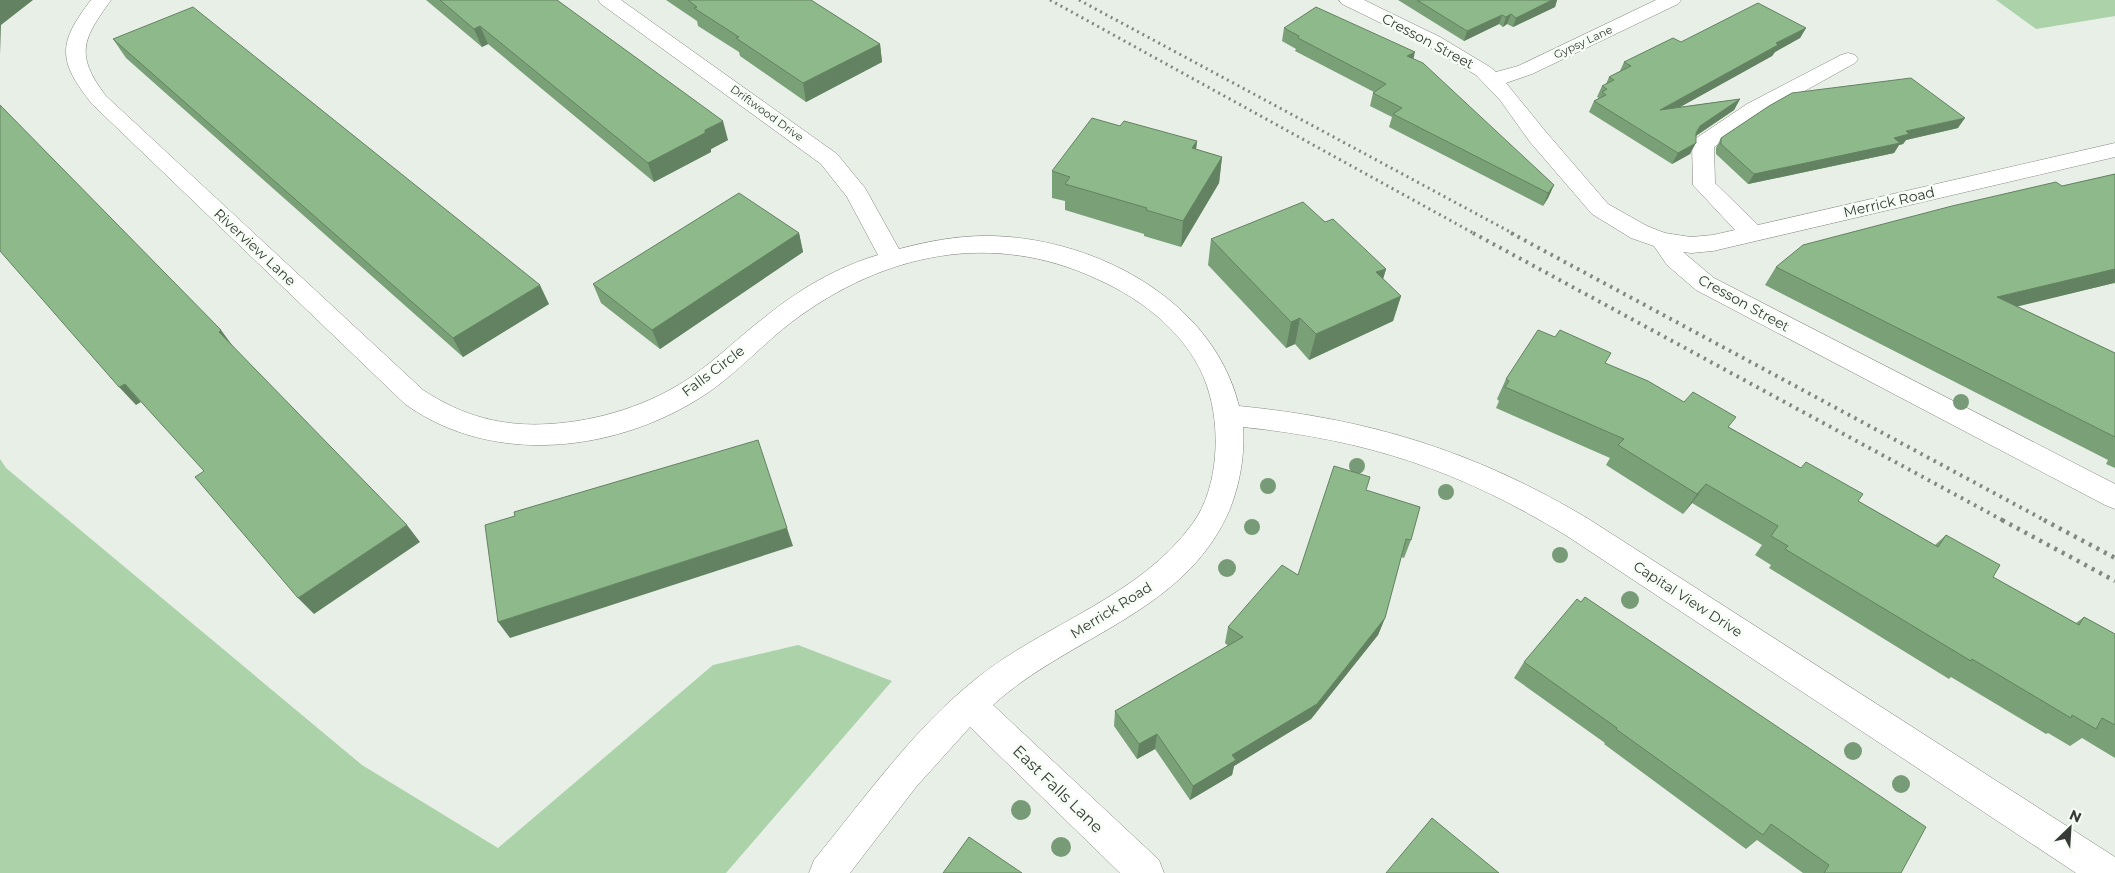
<svg xmlns="http://www.w3.org/2000/svg" width="2115" height="873" viewBox="0 0 2115 873" font-family="Montserrat,sans-serif">
	<style>
		.green { fill: #abd2a8 }
		.lines { fill: none; stroke-linecap: round; stroke-linejoin: round }
		.minor-casing { stroke: #828881; stroke-width: 1 }
		.minor { fill: #fff; fill-rule: evenodd }
		.rail-far2 { stroke: #838782; stroke-width: 3; stroke-dasharray: 2 4; stroke-linecap: butt }
		.rail-far1 { stroke: #838782; stroke-width: 4; stroke-dasharray: 2.5 5; stroke-linecap: butt }
		.rail { stroke: #838782; stroke-width: 4.5; stroke-dasharray: 3 5.5; stroke-linecap: butt }
		.tree { fill: #779b76 }
		.wall { fill: #7aa078 }
		.shaded-wall { fill: #638261 }
		.building { fill: #8eba8b; stroke: #638261 }
		.labels { text-anchor: middle; dominant-baseline: central; stroke-width: 5; stroke-linejoin: round; paint-order: stroke }
		.far-street-label { font-size: 11px; fill: #383a37; stroke: #f5fdf5 }
		.street-label { font-size: 14px; fill: #383a37; stroke: #f5fdf5 }
		.near-street-label { font-size: 16px; fill: #383a37; stroke: #f5fdf5 }
	</style>
	<rect width="100%" height="100%" fill="#e8efe7"/>
	<path class="green" d="M1996,0H2115V16L2036,29Z
		M0,459L6,468L362,765L498,848L713,665L798,645L892,681L726,873H0Z"/>
	<g class="lines">
		<g class="minor-casing">
			<path id="minor" d="M91,0H111C83,39 74,54 106,96L423,390C462,416 503,427 549,424C599,421 650,405 691,377C717,359 740,336 765,317C798,290 837,267 878,255L847,197L821,164L601,4L598,0H621L837,154L865,188L899,249C929,241 961,235 993,236C1096,239 1213,300 1239,406C1370,419 1474,451 1587,518L2115,857V873H2076L1567,536C1459,470 1368,440 1243,427C1245,455 1240,483 1230,509C1186,613 1070,635 993,705L1159,860L1164,873H1120L970,727L916,787L850,873H809L814,860C865,798 913,729 977,678C1046,623 1140,597 1193,523C1219,487 1221,427 1207,386C1190,336 1144,300 1097,279C992,230 884,253 793,321C764,343 739,371 709,392C621,452 494,468 405,404L92,104C58,61 57,44 91,0Z
				M1339,0H1364L1440,37L1490,67L1496,72L1518,66L1656,0H1681L1678,4L1532,74L1506,83L1546,132L1608,204L1647,226L1665,233L1691,237L1713,235L1735,230L1693,185L1692,144L1695,139L1747,104L1841,55L1848,53L1855,55L1858,59L1855,63L1763,114L1714,147L1715,183L1758,225L2115,143V157L1713,251L1691,253L1683,252L1714,278L2115,484V509L2105,505L1696,290L1667,265L1654,246L1631,238L1592,214L1530,142L1500,100L1476,75L1426,45L1342,4Z"/>
		</g>
		<use href="#minor" class="minor"/>
		<path class="rail-far2" d="M1050,0L1475,234
			M1079,0L1514,234"/>
		<path class="rail-far1" d="M1473,233L2004,521
			M1511,233L2046,521"/>
		<path class="rail" d="M2002,520L2115,581
			M2044,520L2115,558"/>
	</g>
	<g class="tree">
		<circle cx="1961" cy="402" r="8"/>
		<circle cx="1357" cy="466" r="8"/>
		<circle cx="1268" cy="486" r="8"/>
		<circle cx="1446" cy="492" r="8"/>
		<circle cx="1252" cy="527" r="8"/>
		<circle cx="1560" cy="555" r="8"/>
		<circle cx="1227" cy="568" r="9"/>
		<circle cx="1630" cy="600" r="9"/>
		<circle cx="1853" cy="751" r="9"/>
		<circle cx="1901" cy="784" r="9"/>
		<circle cx="1021" cy="810" r="10"/>
		<circle cx="1061" cy="847" r="10"/>
	</g>
	<path class="wall" d="M426,0H557L728,140L711,149V152L654,182L488,44L482,47Z
		M666,0H811L880,44L882,62L806,102L740,56L739,52L698,26L697,21Z
		M1398,0H1558H1557L1555,7L1513,27L1507,24L1503,27L1499,24L1464,41Z
		M1284,28L1414,59L1554,185L1548,198L1543,206L1389,127L1392,117L1370,106L1373,93L1374,92L1295,51L1296,49L1282,41Z
		M1806,28L1800,38L1775,52L1772,56L1680,107L1740,99L1734,110L1696,136L1690,154L1672,164L1589,112L1594,101L1599,98L1597,97L1602,86L1606,84L1609,77L1620,71L1624,62L1681,42Z
		M113,39L549,304L463,357L126,58Z
		M1120,126L1197,141L1196,149L1222,157L1219,183L1181,247L1144,236V234L1065,210V201L1052,198V171Z
		M1958,128L1906,140L1903,144L1899,145L1894,153L1748,184L1716,154V148L1721,138Z
		M2115,174V284L2114,283L2017,306L2115,353V468L2106,464L2108,460L1765,285L1776,267L2062,186Z
		M1325,222L1386,269L1383,279L1401,296L1393,321L1309,360L1295,344L1286,348L1208,265L1211,239Z
		M799,233L803,252L660,349L601,303L593,284Z
		M1555,337L1729,427L1935,545L1946,535L1993,577L2076,623L2084,617L2115,634V758L2082,738L2070,746L2048,733L2046,734L1951,677L1949,679L1769,568L1771,565L1755,555L1762,545L1692,503L1683,514L1606,465L1610,458L1496,408L1499,401L1497,399L1506,379Z
		M1366,490L1411,540L1404,558L1401,557L1385,618L1378,635L1311,719L1234,766L1232,775L1190,800L1155,749L1137,759L1114,726L1115,711L1228,646L1225,643L1228,627L1298,575Z
		M1524,662L1901,873H1803L1757,840L1746,849L1604,744L1605,743L1514,678Z"/>
	<path class="shaded-wall" d="M0,0H33L1,25L0,55Z
		M1551,0H1558H1557L1555,7L1513,27L1516,18Z
		M1511,14L1507,24L1503,27L1506,17Z
		M1502,15L1499,24L1464,41L1467,31Z
		M480,26L488,44L482,47L474,29Z
		M1806,28L1800,38L1775,52L1772,56L1655,121L1660,110L1776,43Z
		M880,44L882,62L806,102L803,83Z
		M1415,52L1412,65L1407,56Z
		M1740,99L1734,110L1694,137L1700,126Z
		M1965,118L1958,128L1906,140L1903,144L1899,145L1894,153L1748,184L1754,174L1894,138L1906,131Z
		M723,121L728,140L711,149V152L654,182L648,163L705,130Z
		M1197,141L1194,167L1192,148Z
		M1696,143L1690,154L1672,164L1678,153Z
		M1222,157L1219,183L1181,247L1183,221Z
		M1554,185L1548,198L1543,206L1548,193Z
		M799,233L803,252L660,349L652,330Z
		M1386,269L1378,295L1376,272Z
		M2115,269V282L2114,283L1982,315L1997,297Z
		M540,285L549,304L463,357L453,338Z
		M1401,296L1393,321L1309,360L1316,334Z
		M1300,318L1295,344L1286,348L1291,322Z
		M221,330L235,349L219,332Z
		M125,384L141,402L136,405L119,387Z
		M1706,484L1692,503L1683,514L1697,494Z
		M407,525L420,542L314,614L298,598Z
		M787,528L793,546L510,638L498,622Z
		M1385,618L1378,635L1311,719L1234,766L1232,775L1190,800L1193,786Z
		M1157,734L1155,749L1137,759L1139,744Z"/>
	<path class="building" d="M440,0H557L723,121L705,130V133L648,163L480,26L474,29Z
		M688,0H811L880,44L803,83L736,38L739,37L694,8L697,7Z
		M1417,0H1552L1516,18L1511,14L1506,17L1502,15L1467,31Z
		M1758,3L1806,28L1776,43L1778,45L1660,110L1740,99L1700,126L1696,133V143L1678,153L1594,101L1606,95L1602,92L1607,89L1602,86L1614,80L1609,77L1631,66L1624,62L1673,38L1681,42Z
		M193,7L540,285L453,338L113,39Z
		M1316,7L1415,52L1407,56L1423,63L1554,185L1548,193L1393,114L1402,108L1373,93L1386,84L1298,38L1299,36L1284,28Z
		M1911,78L1965,118L1906,131L1909,134L1894,138L1900,143L1754,174L1721,144V138L1769,106L1792,93Z
		M0,105L221,330L219,332L407,525L298,598L195,477L204,471L125,384L119,387L0,251Z
		M1092,118L1120,126L1124,121L1197,141L1192,148L1222,157L1183,221L1146,210L1147,208L1065,184L1070,177L1052,171Z
		M2115,174V269L1997,297L2115,353V437L1776,267L1803,245L1952,206L2056,182L2062,186Z
		M739,193L799,233L652,330L593,284Z
		M1303,202L1325,222L1333,219L1386,269L1376,272L1401,296L1316,334L1300,318L1291,322L1211,239Z
		M1538,330L1555,337L1560,330L1611,353L1605,363L1648,381L1684,402L1693,392L1736,417L1728,427L1801,468L1806,462L1863,494L1858,501L1938,547L1946,535L2000,565L1993,577L2079,625L2084,617L2115,634V725L2102,718L2096,729L2072,715L2071,718L1972,659L1971,661L1785,549L1788,546L1771,536L1778,526L1706,484L1697,494L1618,445L1624,439L1505,387L1509,381L1506,379Z
		M758,440L787,528L498,622L485,525L515,516L514,512Z
		M1334,466L1370,477L1366,490L1420,507L1411,540L1406,539L1385,618L1317,704L1232,755L1236,760L1193,786L1157,734L1139,744L1115,711L1243,637L1228,627L1282,565L1298,575Z
		M1585,597L1926,827L1901,873H1824L1829,865L1771,824L1763,835L1616,729L1617,728L1524,662L1577,599L1581,602Z
		M1432,818L1499,873H1386Z
		M969,837L1022,873H943Z"/>
	<g class="labels">
		<g class="far-street-label">
			<text transform="translate(1583 42) rotate(-25)">Gypsy Lane</text>
			<text transform="translate(767 113) rotate(36)">Driftwood Drive</text>
		</g>
		<g class="street-label">
			<text transform="translate(1428 41) rotate(28)">Cresson Street</text>
			<text transform="translate(1889 202) rotate(-13)">Merrick Road</text>
			<text transform="translate(255 247) rotate(43)">Riverview Lane</text>
			<text transform="translate(1744 303) rotate(29)">Cresson Street</text>
			<text transform="translate(713 371) rotate(-37)">Falls Circle</text>
			<text transform="translate(1688 599) rotate(33)">Capital View Drive</text>
			<text transform="translate(1111 610) rotate(-32)">Merrick Road</text>
		</g>
		<g class="near-street-label">
			<text transform="translate(1058 789) rotate(44)">East Falls Lane</text>
		</g>
	</g>
	<g transform="translate(2070 828) rotate(25)" stroke="#f5fdf5" stroke-width="4" paint-order="stroke">
	<path d="M0-4L9 19L0 12L-9 19Z" fill="#383a37"/>
	<text y="-8" font-size="14" font-weight="bold" text-anchor="middle" fill="#383a37">N</text>
	</g>
</svg>
